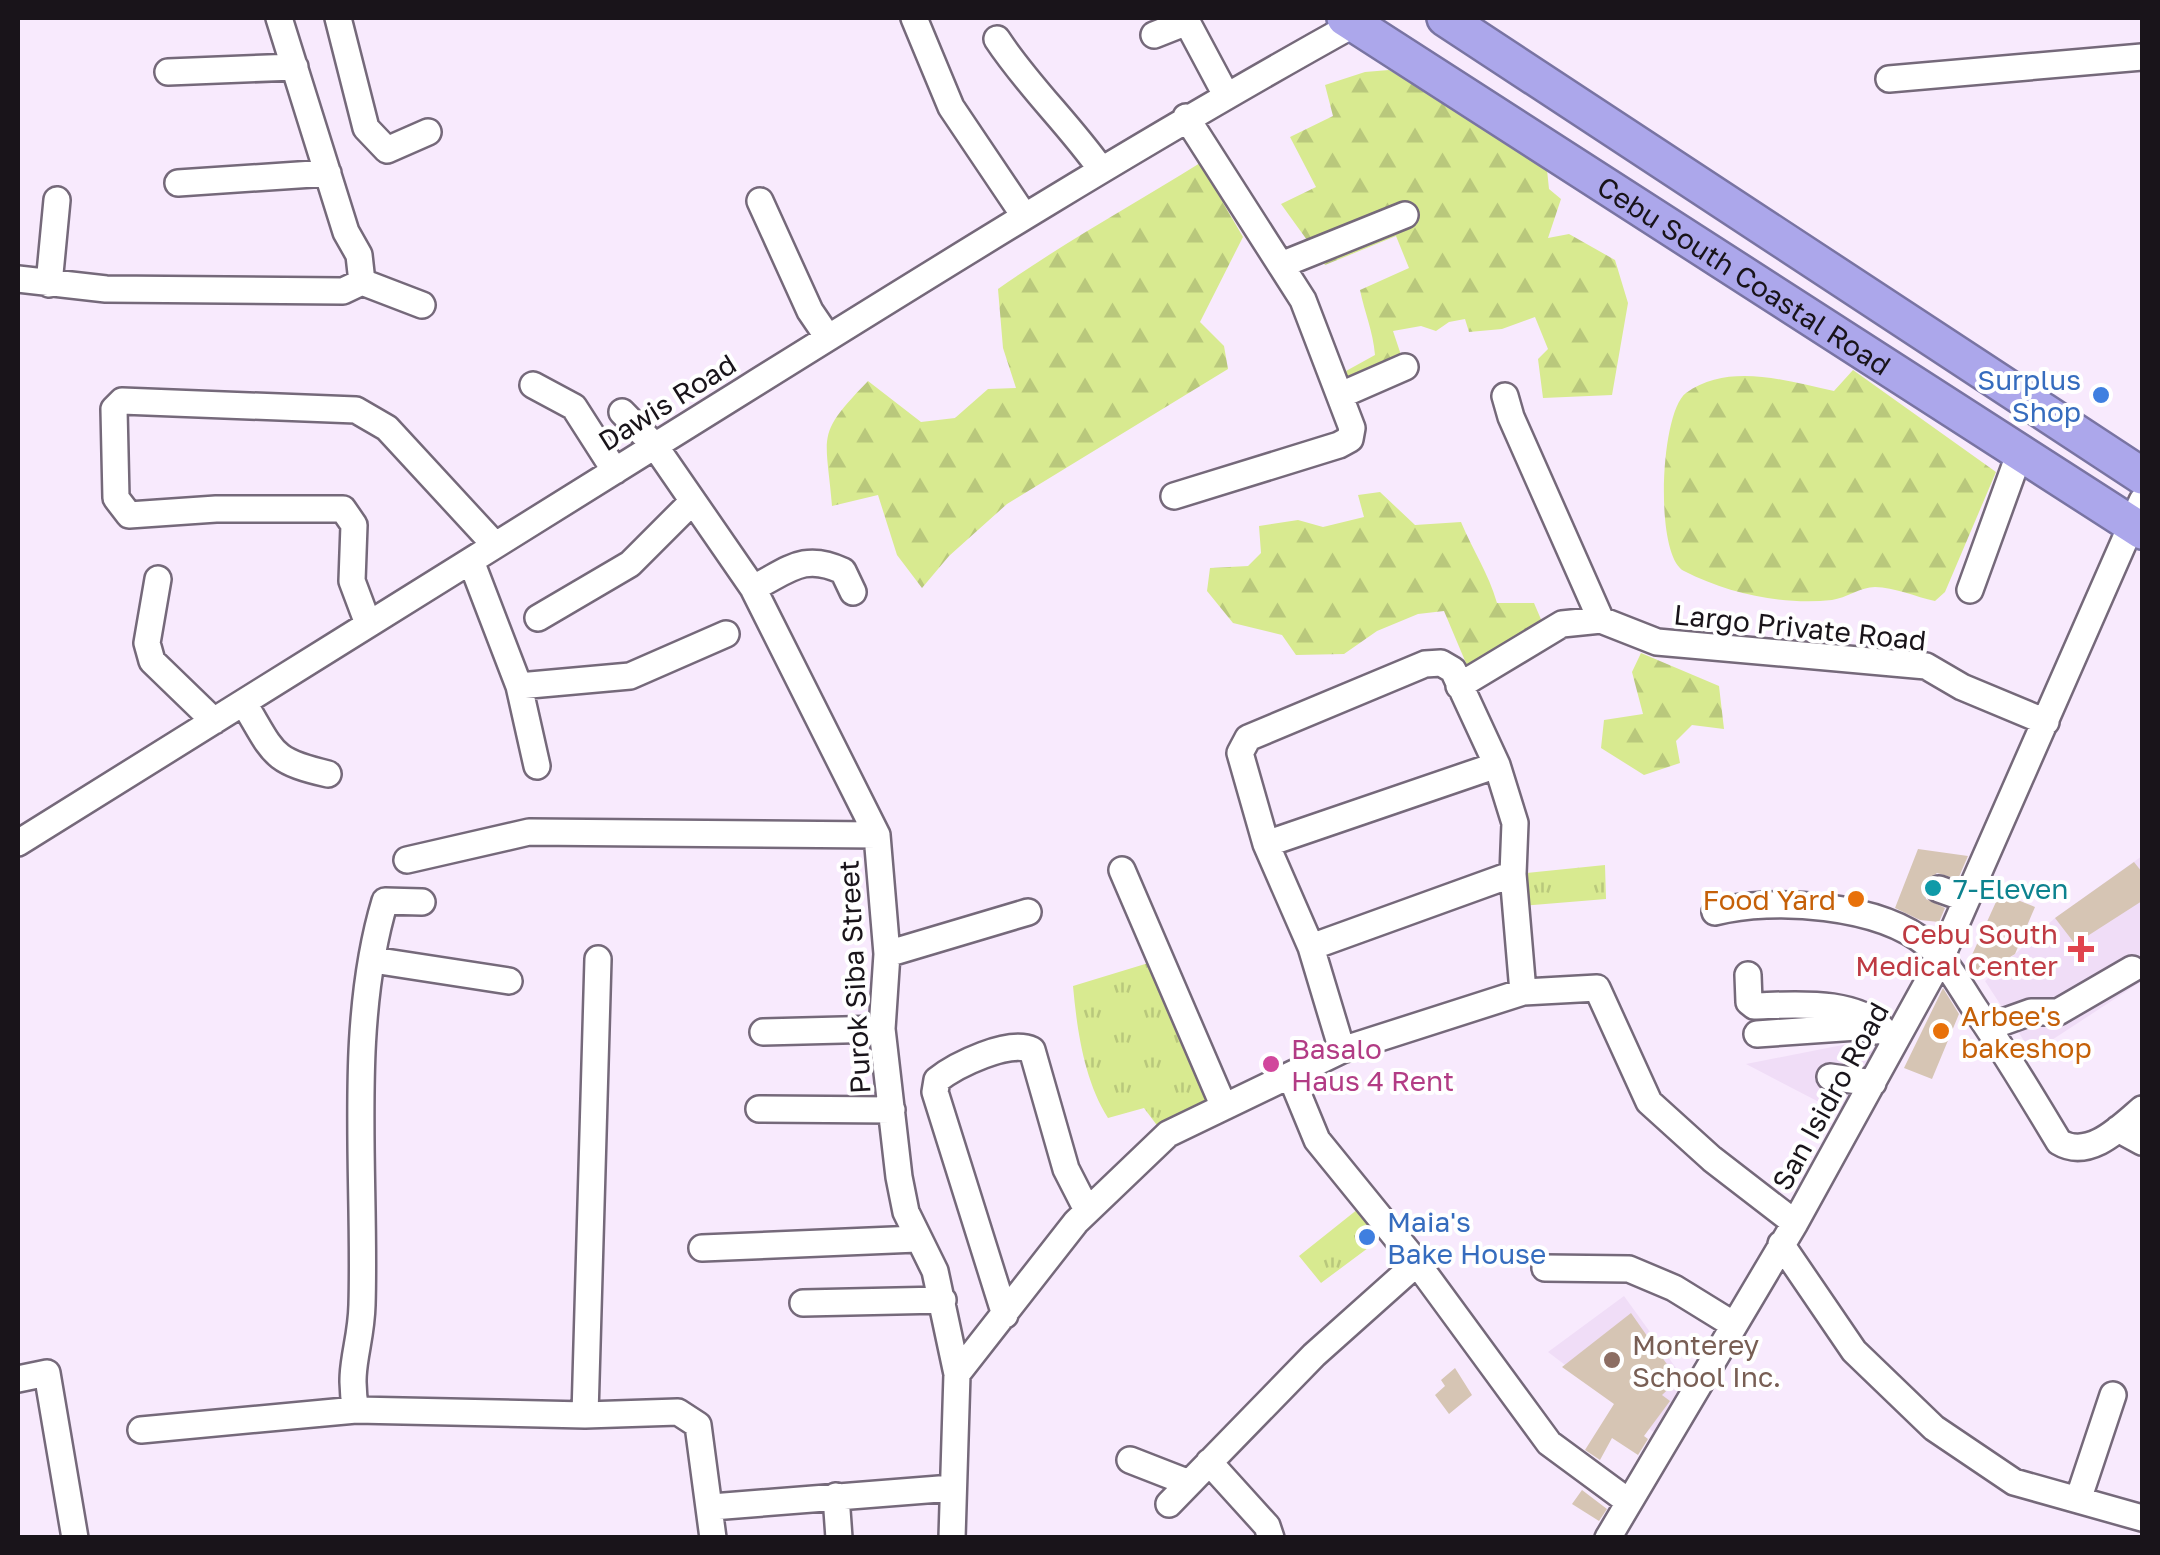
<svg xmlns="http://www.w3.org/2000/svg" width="2160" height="1555" viewBox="0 0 2160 1555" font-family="'Golos Text',sans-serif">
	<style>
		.built { fill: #f0ddf7 }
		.grass { fill: url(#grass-tufts) }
		.forest { fill: url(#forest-firs) }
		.building { fill: #d6c5b4 }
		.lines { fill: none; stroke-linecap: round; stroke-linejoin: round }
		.minor-casing { stroke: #75697a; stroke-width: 30 }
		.highway-casing { stroke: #7974a2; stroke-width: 40 }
		.minor { stroke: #fff; stroke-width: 25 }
		.highway { stroke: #aca7eb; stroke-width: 35 }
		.shop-dot { fill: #3f7fe0; stroke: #fff; stroke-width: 4 }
		.culture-dot { fill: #0f9aa8; stroke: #fff; stroke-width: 4 }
		.food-dot { fill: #e8710a; stroke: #fff; stroke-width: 4 }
		.health-dot { fill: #e0444e; stroke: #fff; stroke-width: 4 }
		.hotel-dot { fill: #d1479c; stroke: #fff; stroke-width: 4 }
		.education-dot { fill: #8d6e63; stroke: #fff; stroke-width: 4 }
		.labels { text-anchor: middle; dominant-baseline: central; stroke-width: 8; stroke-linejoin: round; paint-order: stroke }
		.street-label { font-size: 28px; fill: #19141a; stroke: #fff }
		.shop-label { font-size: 28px; fill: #366cbe; stroke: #fff; text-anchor: end }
		.culture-label { font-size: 28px; fill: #0d838f; stroke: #fff; text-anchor: start }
		.food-label { font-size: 28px; fill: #c56008; stroke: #fff; text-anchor: end }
		.health-label { font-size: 28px; fill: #be3a42; stroke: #fff; text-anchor: end }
		.hotel-label { font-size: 28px; fill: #b23c85; stroke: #fff; text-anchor: start }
		.education-label { font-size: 28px; fill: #785e54; stroke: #fff; text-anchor: start }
	</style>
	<defs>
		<pattern id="grass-tufts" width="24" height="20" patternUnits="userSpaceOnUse" patternTransform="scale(2.5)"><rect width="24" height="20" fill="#d8ea90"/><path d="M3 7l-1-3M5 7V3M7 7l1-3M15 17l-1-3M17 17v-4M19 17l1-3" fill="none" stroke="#b9c87c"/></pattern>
		<pattern id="forest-firs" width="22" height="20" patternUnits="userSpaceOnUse" patternTransform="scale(2.5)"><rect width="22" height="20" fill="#d8ea90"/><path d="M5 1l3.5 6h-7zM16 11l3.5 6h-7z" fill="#b9c87c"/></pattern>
	</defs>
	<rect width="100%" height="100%" fill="#f8eafd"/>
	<path class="built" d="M2142,856V981L2032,1053L1985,981L2055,918Z
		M1893,1035L1846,1116L1746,1064Z
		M1624,1296L1689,1386L1656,1434L1548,1352Z"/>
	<path class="grass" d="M1605,865L1606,899L1520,906L1517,874Z
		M1155,961L1219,1105L1165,1136L1144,1108L1108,1118C1084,1080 1077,1030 1073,986Z
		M1358,1209L1370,1226L1356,1235L1368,1248L1321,1283L1299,1256Z"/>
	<path class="forest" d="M1389,70L1546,160L1549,189L1561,199L1548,238L1569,234L1615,260L1628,303L1612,395L1543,398L1538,359L1548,349L1535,317L1502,329L1469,332L1465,319L1449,322L1436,331L1421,326L1393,331L1405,367L1348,382L1346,371L1375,355C1373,331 1365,314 1360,290L1409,268L1396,236L1325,265L1281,204L1316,187L1290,137L1333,116L1325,85L1365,72Z
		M1200,163L1243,237L1200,322L1224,346L1228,369L1007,504L949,556L922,588L897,555L878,495L832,506C826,433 815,436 868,381L921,422L955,418L988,389L1016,388L1003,348L998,289C1063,243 1133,205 1200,163Z
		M1853,370L1996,472L1945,592L1935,601C1916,597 1894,587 1875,587C1861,587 1846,598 1832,600C1782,605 1729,594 1684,571C1654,556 1660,412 1686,393C1729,362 1787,381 1834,391Z
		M1380,492L1415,525L1461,522C1473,551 1488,572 1497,603H1534L1543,624L1471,675L1444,611L1418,614L1377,631L1344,654L1296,655L1282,635L1233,623L1207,591L1210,568L1248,566L1261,553L1259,526L1298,520L1323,527L1364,517L1358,495Z
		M1641,653L1719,686L1724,729L1692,725L1676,741L1680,763L1644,775L1601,748L1604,720L1643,714L1632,672Z"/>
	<path class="building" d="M1918,849L1968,856L1958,879L1937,873L1924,883L1926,899L1945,908L1939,922L1920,920L1895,908Z
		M2134,862L2142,872V901L2075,944L2055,918Z
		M2000,893L2035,907L2015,954L1982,974L1967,966Z
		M1943,988L1959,1014L1932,1079L1904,1068Z
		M1368,1228L1377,1240L1368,1248L1356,1235Z
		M1631,1313L1678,1380L1662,1395L1670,1401L1644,1436L1648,1439L1638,1455L1612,1438L1600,1460L1585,1450L1614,1404L1562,1367Z
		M1455,1368L1472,1395L1449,1414L1435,1395L1445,1386L1441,1380Z
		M1582,1490L1607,1509L1599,1521L1572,1504Z"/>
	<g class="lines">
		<g class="minor-casing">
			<path id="minor" d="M279,18L346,232L359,255L362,282
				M338,18L366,128L387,150L428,132
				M914,18L951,107L1023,214
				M1154,35L1187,22L1226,95
				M997,39C1028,86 1067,122 1100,168
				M168,72L295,67
				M1889,79L2142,57
				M178,183L328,173
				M760,201L810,311L827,336
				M1281,265L1405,215
				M18,279L106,289L343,291L362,282
				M362,282L422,305
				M49,284L57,200
				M533,385L574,407L615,471
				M1341,395L1405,367
				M1505,396L1511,417L1601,620
				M622,412L655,446L753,588L877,835L887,954L882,1029L899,1177L906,1212L935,1271L957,1374
				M1174,496L1339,445L1350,439L1352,428L1303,300L1186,117
				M471,561L519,686L537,766
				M158,579L147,643L152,661L214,721
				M753,588C788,571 803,552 843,571L853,592
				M1970,590L2020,452
				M538,618L630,564L693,501
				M367,621L352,581L354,525L343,509H216L129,515L116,498L114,409L122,401L356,410L387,428L495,545
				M519,686L630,676L726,634
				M1459,686L1562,624L1601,620L1657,642L1926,666L1962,687L2046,722
				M245,705C274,753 271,761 328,774
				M18,843C230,711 441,579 653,447C886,302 1116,156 1356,23
				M1266,844L1497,765
				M407,860L529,832L877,835
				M1122,870L1224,1107
				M1939,889L1967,899
				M1715,912C1774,897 1879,904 1928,945C1949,963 1962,990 1978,1013C2007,1055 2033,1099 2059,1142C2089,1160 2120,1128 2142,1109
				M1311,947L1513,874
				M887,954L1028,912
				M373,960L509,981
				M1748,975L1749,1002L1754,1006C1793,1005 1859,998 1886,1033
				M1989,1027L2031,1012H2058L2132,969
				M763,1032L882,1029
				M1757,1034L1857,1027L1876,1031
				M1342,1050L1311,947L1266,844L1240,753L1248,738L1425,664L1441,663L1453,670L1497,765L1515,823L1513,874L1523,992
				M1291,1077L1317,1140L1417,1263L1549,1443L1629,1502
				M1830,1077L1873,1083
				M759,1109L892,1110
				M2118,1129L2142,1142
				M1781,1244L1854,1351L1934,1428L2014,1482L2142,1518
				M702,1248L917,1239
				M1545,1268L1629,1269L1674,1288L1734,1325
				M803,1303L943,1300
				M1005,1315L935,1092L937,1080C956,1065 1009,1039 1032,1050L1066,1169L1087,1210
				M18,1379L47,1373L75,1538
				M356,1410C347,1367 361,1347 362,1305C366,1175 347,1027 385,901L422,902
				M585,1415L598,959
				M141,1430L356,1410L585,1415L678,1412L698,1425L713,1538
				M1130,1460L1189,1483
				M1209,1462L1267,1526L1271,1538
				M836,1496L839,1538
				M2078,1500L2113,1395
				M1169,1504L1314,1355L1417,1263
				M712,1507L952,1488
				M952,1538L957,1374L1076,1222L1168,1134L1342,1050L1523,992L1597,988L1649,1102L1712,1159L1795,1223
				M1608,1538L1795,1223L1941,958L2142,501"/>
		</g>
		<g class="highway-casing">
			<g id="highway">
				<path id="s1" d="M1345,18L2142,531"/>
				<path d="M1445,18L2142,476"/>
			</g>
		</g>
		<use href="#minor" class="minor"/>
		<use href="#highway" class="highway"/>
	</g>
	<g class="shop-dot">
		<circle cx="2101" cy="395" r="10"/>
		<circle cx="1367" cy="1237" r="10"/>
	</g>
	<circle class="culture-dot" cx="1933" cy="888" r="10"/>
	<g class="food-dot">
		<circle cx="1856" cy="899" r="10"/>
		<circle cx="1941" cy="1031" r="10"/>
	</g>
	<path class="health-dot" d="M2076 934h10v10h10v10h-10v10h-10v-10h-10v-10h10z"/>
	<circle class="hotel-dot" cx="1271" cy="1064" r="10"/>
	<circle class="education-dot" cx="1612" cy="1360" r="10"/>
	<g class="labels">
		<g class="street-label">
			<text stroke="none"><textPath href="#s1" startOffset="475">Cebu South Coastal Road</textPath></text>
			<text transform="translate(667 402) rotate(-32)">Dawis Road</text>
			<text transform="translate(1800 627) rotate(6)">Largo Private Road</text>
			<text transform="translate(854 977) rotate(-93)">Purok Siba Street</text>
			<text transform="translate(1830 1096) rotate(-61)">San Isidro Road</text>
		</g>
		<g class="shop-label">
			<text x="2081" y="379">Surplus<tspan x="2081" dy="32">Shop</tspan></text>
			<text x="1387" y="1221" text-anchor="start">Maia's<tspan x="1387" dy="32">Bake House</tspan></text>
		</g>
		<g class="culture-label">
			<text x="1953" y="888">7-Eleven</text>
		</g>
		<g class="food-label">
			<text x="1836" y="899">Food Yard</text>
			<text x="1961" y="1015" text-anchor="start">Arbee's<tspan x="1961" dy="32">bakeshop</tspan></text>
		</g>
		<g class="health-label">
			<text x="2058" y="933">Cebu South<tspan x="2058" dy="32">Medical Center</tspan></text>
		</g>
		<g class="hotel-label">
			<text x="1291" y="1048">Basalo<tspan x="1291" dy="32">Haus 4 Rent</tspan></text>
		</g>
		<g class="education-label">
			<text x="1632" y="1344">Monterey<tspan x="1632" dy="32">School Inc.</tspan></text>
		</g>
	</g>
	<rect width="2160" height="1555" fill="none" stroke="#19141a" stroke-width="40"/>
</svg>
